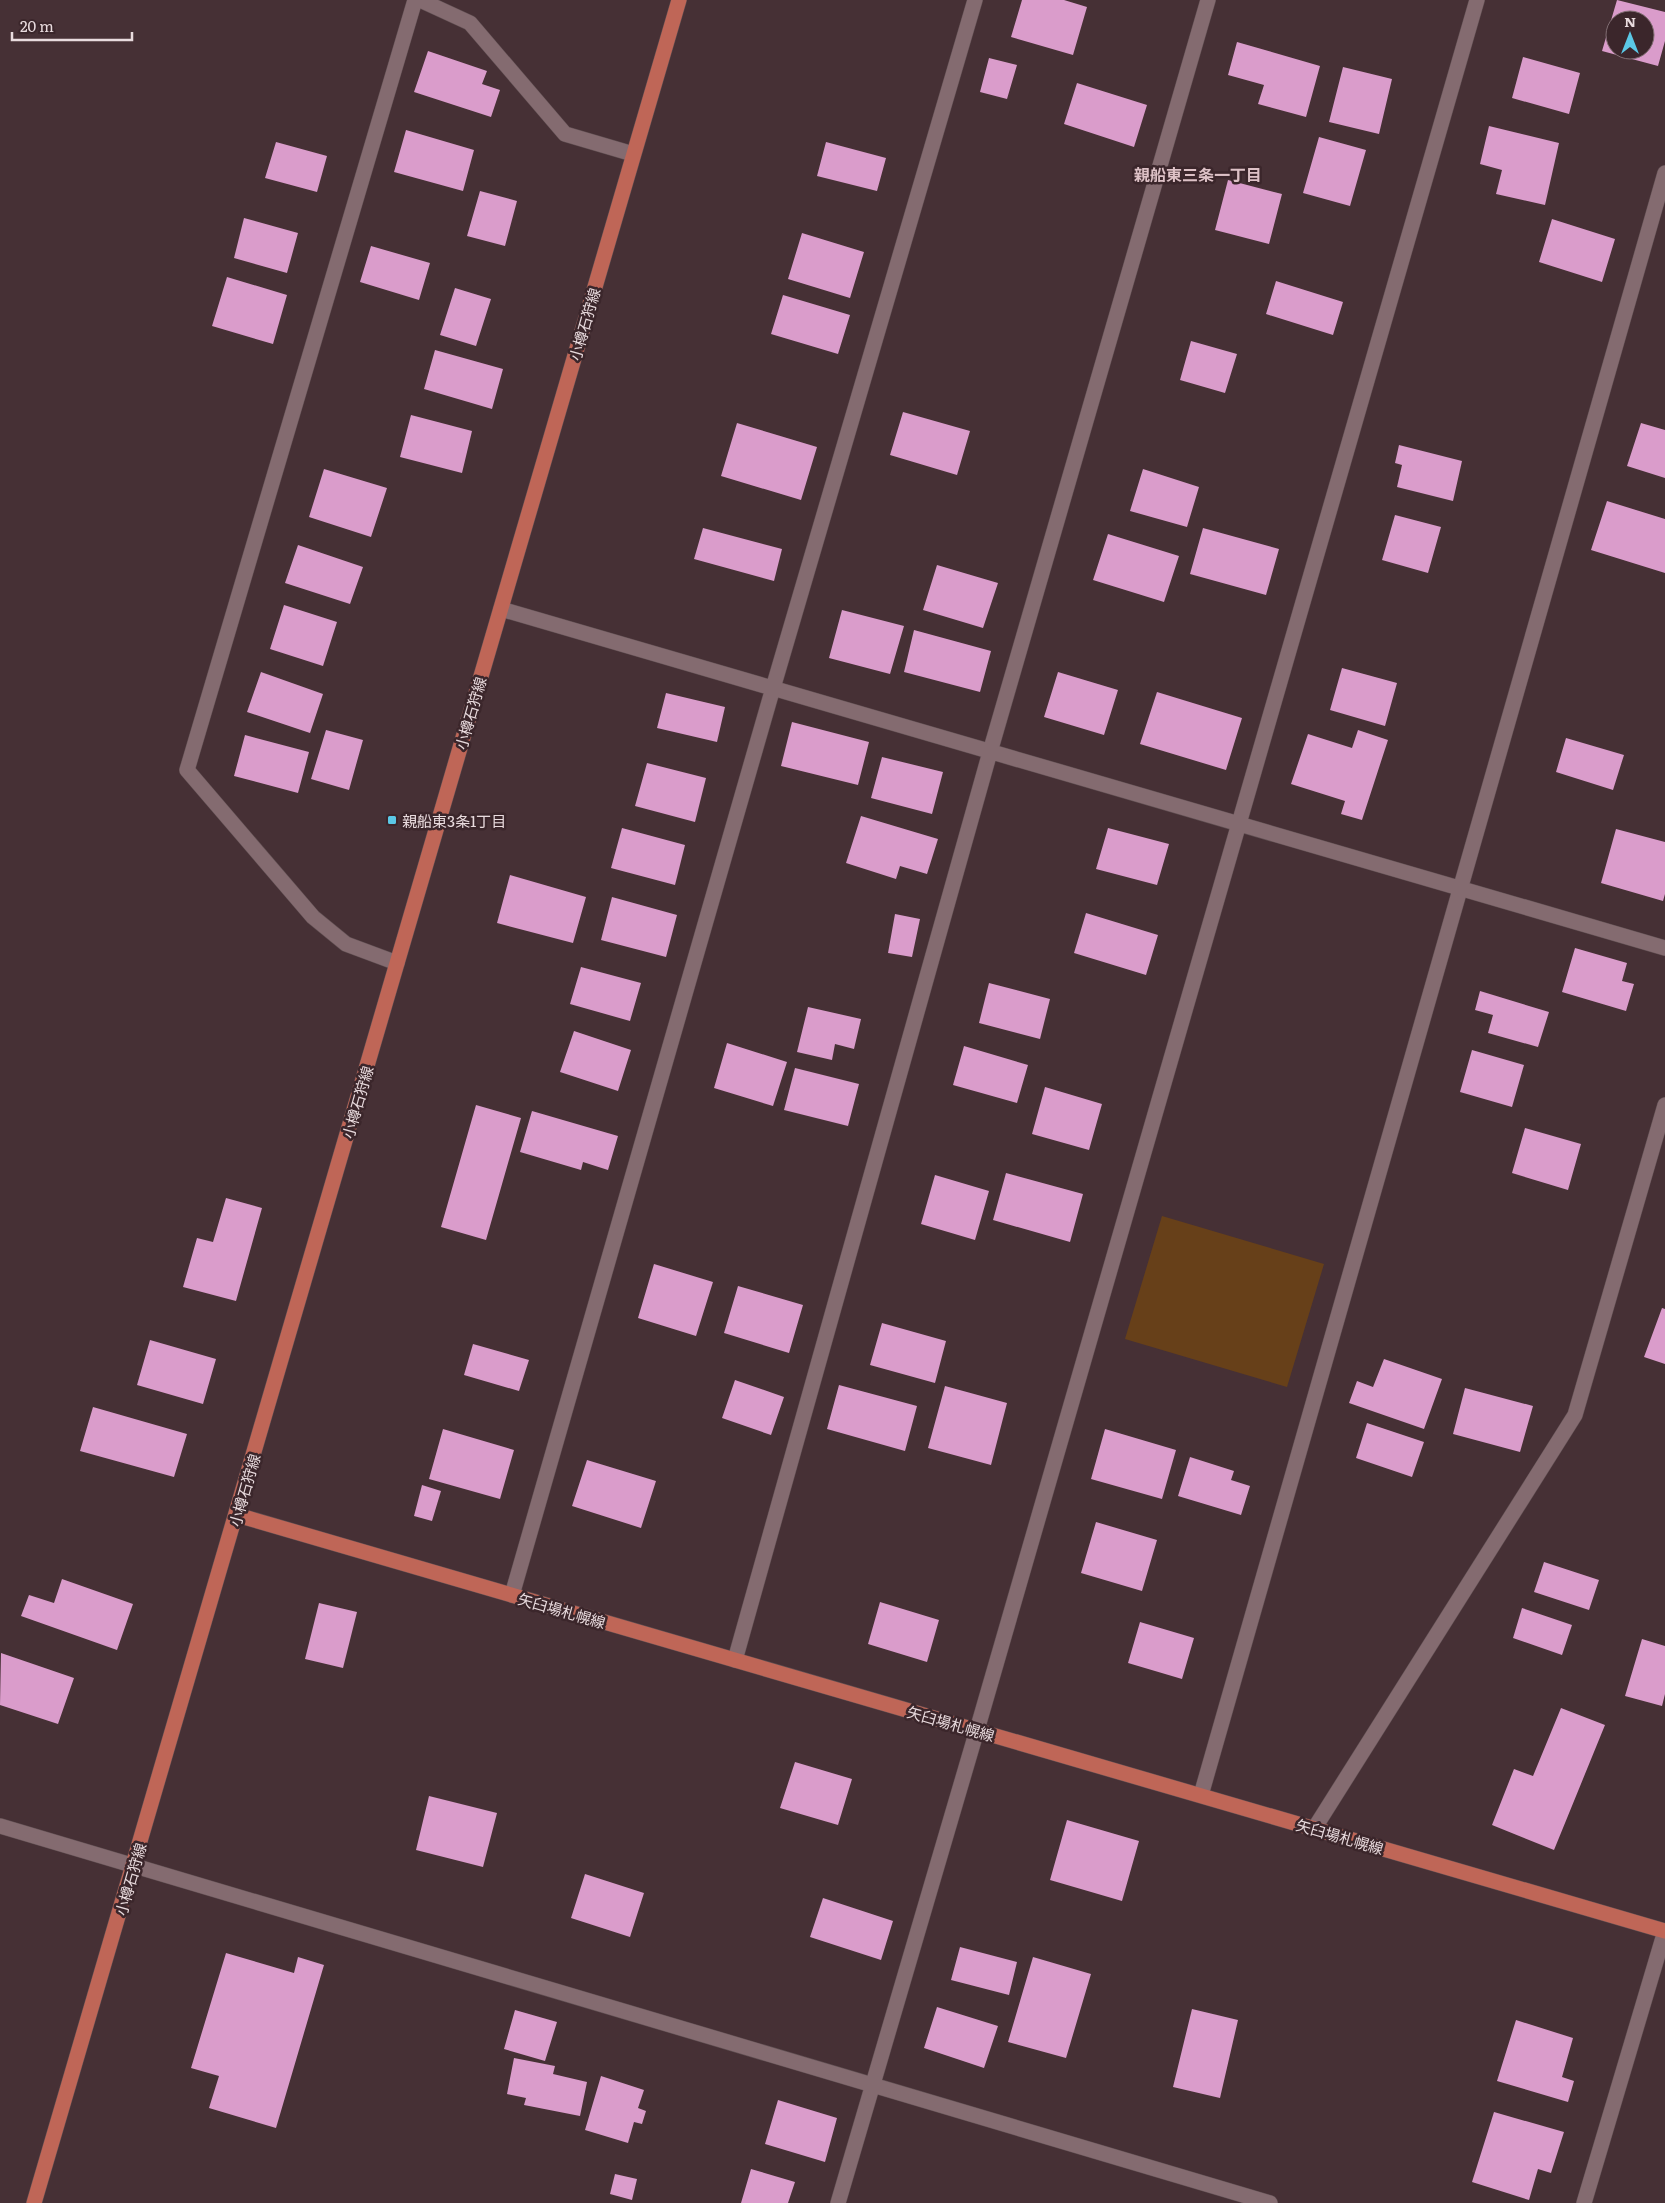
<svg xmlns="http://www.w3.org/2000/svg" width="1665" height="2203" viewBox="0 0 1665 2203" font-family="Literata,'Noto Sans JP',serif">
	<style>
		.green { fill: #674019 }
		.building { fill: #da9ccb; fill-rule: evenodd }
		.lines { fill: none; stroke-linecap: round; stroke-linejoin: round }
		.minor-casing { stroke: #604f52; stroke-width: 16 }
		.major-casing { stroke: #604f52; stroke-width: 16 }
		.minor { stroke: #846b70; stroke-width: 15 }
		.major { stroke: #bf6657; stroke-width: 15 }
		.poi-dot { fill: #5bc8e6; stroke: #3b262b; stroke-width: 2 }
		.labels { text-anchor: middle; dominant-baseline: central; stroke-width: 5; stroke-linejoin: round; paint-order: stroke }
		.street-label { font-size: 15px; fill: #e9dbde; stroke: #3b262b }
		.poi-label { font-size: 15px; fill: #e9dbde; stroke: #3b262b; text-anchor: start }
		.neighbourhood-label { font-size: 16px; font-weight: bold; fill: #ddc1c6; stroke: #3b262b }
	</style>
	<rect width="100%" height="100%" fill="#463035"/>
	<path class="green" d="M1162,1216L1324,1264L1287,1387L1125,1339Z"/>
	<path class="building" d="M1022,0H1064L1087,7L1073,55L1011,37Z
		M1617,0L1665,12V41L1658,66L1602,51ZM1615,20H1645V50H1615Z
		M1237,42L1320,66L1306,117L1258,104L1264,85L1228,75Z
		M428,51L487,71L482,84L500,90L491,117L414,92Z
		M1523,57L1580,73L1569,114L1512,98Z
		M989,58L1017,65L1007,99L980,92Z
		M1343,67L1392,79L1379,134L1329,122Z
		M1077,83L1147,105L1134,147L1064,124Z
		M1489,126L1559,143L1545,205L1496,194L1502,170L1480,164Z
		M406,130L474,150L463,191L394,172Z
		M1319,137L1366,150L1350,206L1303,193Z
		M276,142L327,156L317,192L265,178Z
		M826,142L886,158L877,191L817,176Z
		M1228,180L1282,194L1269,244L1215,230Z
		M480,191L517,201L505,246L467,236Z
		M244,218L298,233L287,273L234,258Z
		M1552,219L1615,239L1602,282L1539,262Z
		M802,233L864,252L850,298L788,279Z
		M371,246L430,263L419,300L360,282Z
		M227,277L287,295L273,344L212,326Z
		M1276,281L1343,302L1333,335L1266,314Z
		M455,288L491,299L476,346L440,335Z
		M783,295L850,315L838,354L771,334Z
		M1191,341L1237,354L1225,393L1180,380Z
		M435,350L503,369L492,409L424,389Z
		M903,412L970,431L957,475L890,455Z
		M411,415L472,431L462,473L400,457Z
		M737,423L817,447L801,500L721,476Z
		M1641,423L1665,430V478L1627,466Z
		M1399,445L1462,461L1453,501L1397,487L1402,465L1395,463Z
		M324,469L387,488L371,537L309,517Z
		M1143,469L1199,487L1187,527L1130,511Z
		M1607,501L1665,519V573L1591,550Z
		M1395,515L1441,527L1428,573L1382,560Z
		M703,528L782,549L774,581L694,559Z
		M1203,528L1279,549L1266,595L1190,574Z
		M1108,534L1179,556L1164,602L1093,580Z
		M298,545L363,567L350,604L285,583Z
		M937,565L998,583L983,628L923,610Z
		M284,605L337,622L323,666L270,649Z
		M842,610L904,626L890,674L829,658Z
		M914,630L991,651L980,692L904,672Z
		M1342,668L1397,683L1385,726L1330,710Z
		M261,672L323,694L310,733L247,712Z
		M1058,672L1118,690L1104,735L1044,717Z
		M1157,692L1242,718L1226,770L1140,744Z
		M666,693L725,707L717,742L657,728Z
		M792,722L869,742L858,785L781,766Z
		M326,730L363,740L349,790L311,779Z
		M1358,730L1388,740L1362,820L1341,814L1345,801L1291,784L1308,734L1352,748Z
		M245,735L309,752L298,793L234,776Z
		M1566,738L1624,755L1613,790L1556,772Z
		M882,757L943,772L932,814L871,798Z
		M647,763L706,778L695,822L635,806Z
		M861,816L938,839L927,874L900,866L896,879L846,863Z
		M622,828L685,845L675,885L611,868Z
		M1108,828L1169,844L1157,885L1096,869Z
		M1616,829L1665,842V894L1663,901L1601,883Z
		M510,875L586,897L573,943L497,923Z
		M612,897L677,915L666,957L601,940Z
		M1086,913L1158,935L1146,975L1074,953Z
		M895,914L920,919L912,957L888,953Z
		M1575,948L1627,963L1622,981L1634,984L1626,1011L1562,992Z
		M581,967L641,983L630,1021L570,1004Z
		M989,983L1050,999L1040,1039L979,1023Z
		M1480,991L1549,1012L1538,1047L1488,1033L1493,1015L1475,1010Z
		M808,1007L861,1019L854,1049L835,1044L832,1060L797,1052Z
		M574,1031L631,1050L618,1091L560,1072Z
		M727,1043L787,1062L773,1106L714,1088Z
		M964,1046L1028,1065L1017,1103L953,1085Z
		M1472,1050L1524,1065L1512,1107L1460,1092Z
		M795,1068L859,1084L848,1126L784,1110Z
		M1045,1087L1102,1104L1089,1150L1032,1134Z
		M476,1105L521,1118L486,1240L441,1227Z
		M532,1111L618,1136L608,1170L583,1162L581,1170L520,1152Z
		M1525,1128L1581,1144L1568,1190L1512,1173Z
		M1006,1173L1083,1194L1070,1242L993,1220Z
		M935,1175L989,1191L975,1240L921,1224Z
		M226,1198L262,1208L236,1301L183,1287L197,1238L213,1242Z
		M654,1264L713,1282L696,1336L638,1318Z
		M738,1286L803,1305L789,1353L724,1333Z
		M1662,1308L1665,1309V1364L1644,1357Z
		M882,1323L946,1341L935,1383L870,1365Z
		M150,1340L216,1359L203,1404L137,1385Z
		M473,1344L529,1360L519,1391L464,1375Z
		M1384,1359L1442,1379L1424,1429L1349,1403L1357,1381L1373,1387Z
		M735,1380L784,1397L771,1435L722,1418Z
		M839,1385L917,1406L905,1451L827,1429Z
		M945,1386L1007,1403L991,1465L928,1448Z
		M1465,1388L1533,1406L1520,1452L1453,1434Z
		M93,1407L187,1434L174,1477L80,1451Z
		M1367,1423L1424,1442L1412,1477L1356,1458Z
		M443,1429L514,1450L500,1499L429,1479Z
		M1105,1429L1176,1450L1162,1499L1091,1479Z
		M1190,1457L1234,1471L1231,1480L1250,1486L1241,1515L1178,1496Z
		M587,1460L656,1481L641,1528L572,1506Z
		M422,1485L441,1491L432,1521L414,1516Z
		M1096,1522L1157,1540L1142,1591L1081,1573Z
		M1544,1562L1599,1580L1589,1610L1534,1592Z
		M62,1579L133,1604L117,1650L21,1616L29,1595L54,1603Z
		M880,1602L939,1620L927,1662L868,1644Z
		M319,1603L357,1612L343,1668L305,1659Z
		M1522,1608L1572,1625L1562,1655L1513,1638Z
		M1140,1622L1194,1638L1182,1679L1128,1663Z
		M1642,1639L1665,1646V1694L1662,1706L1625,1696Z
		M1,1653L74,1678L58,1724L0,1705Z
		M1561,1708L1605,1725L1554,1850L1492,1825L1514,1769L1533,1776Z
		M795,1762L852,1779L838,1825L780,1808Z
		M429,1796L497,1813L483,1867L416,1850Z
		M1067,1820L1139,1841L1122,1901L1050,1880Z
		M585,1874L644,1893L630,1937L571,1918Z
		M823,1898L893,1921L881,1960L810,1937Z
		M960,1947L1017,1962L1009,1995L951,1980Z
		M226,1953L294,1973L298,1957L324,1965L276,2128L209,2108L219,2076L191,2068Z
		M1033,1957L1091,1974L1066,2058L1008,2042Z
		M937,2007L998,2026L984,2068L924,2048Z
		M1192,2009L1238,2020L1220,2098L1173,2087Z
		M515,2010L557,2022L545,2061L504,2049Z
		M1516,2020L1573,2038L1562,2077L1574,2081L1568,2102L1497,2081Z
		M514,2058L555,2066L553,2074L587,2082L580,2116L524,2105L526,2098L507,2094Z
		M601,2076L644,2090L638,2108L646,2111L642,2124L634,2122L628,2143L585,2130Z
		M778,2100L837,2118L825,2162L765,2144Z
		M1494,2112L1564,2132L1551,2173L1538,2169L1529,2200L1472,2182Z
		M751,2169L795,2182L788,2203H741Z
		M615,2174L637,2179L632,2200L610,2194Z"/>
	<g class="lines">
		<g class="minor-casing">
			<path id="minor" d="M420,0L470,23L565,134L633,154
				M501,609L1665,948
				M397,963L346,944L313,917L187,770L415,0
				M512,1595L773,688L975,0
				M735,1660L990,752L1208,0
				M1201,1795L1665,173
				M0,1826L1270,2203
				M1314,1829L1575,1415L1665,1105
				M838,2203L977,1730L1477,0
				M1584,2203L1665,1931"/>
		</g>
		<g class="major-casing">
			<path id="major" d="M237,1515L1665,1931
				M34,2203L679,0"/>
		</g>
		<use href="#minor" class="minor"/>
		<use href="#major" class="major"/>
	</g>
	<rect class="poi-dot" x="387" y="815" width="10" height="10" rx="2.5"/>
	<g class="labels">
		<g class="street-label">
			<text transform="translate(584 324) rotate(-74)">小樽石狩線</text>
			<text transform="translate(470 713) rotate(-74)">小樽石狩線</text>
			<text transform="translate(357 1102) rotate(-74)">小樽石狩線</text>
			<text transform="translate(244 1490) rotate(-74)">小樽石狩線</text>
			<text transform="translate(562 1610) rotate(16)">矢臼場札幌線</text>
			<text transform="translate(951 1723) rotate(16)">矢臼場札幌線</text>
			<text transform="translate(1340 1836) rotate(16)">矢臼場札幌線</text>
			<text transform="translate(130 1879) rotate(-74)">小樽石狩線</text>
		</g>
		<g class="poi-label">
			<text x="402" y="820">親船東3条1丁目</text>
		</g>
		<g class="neighbourhood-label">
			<text x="1198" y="174">親船東三条一丁目</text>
		</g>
	</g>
	<g transform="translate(1630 35)"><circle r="24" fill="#3b262b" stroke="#816e73"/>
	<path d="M0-4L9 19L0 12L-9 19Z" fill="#5bc8e6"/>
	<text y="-8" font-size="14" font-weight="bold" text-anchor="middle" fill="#e9dbde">N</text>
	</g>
	<path d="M12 32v8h120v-8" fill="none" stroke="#e9dbde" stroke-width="2.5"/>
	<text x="20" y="32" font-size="15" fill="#e9dbde" stroke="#3b262b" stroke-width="4" paint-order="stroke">20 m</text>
</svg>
